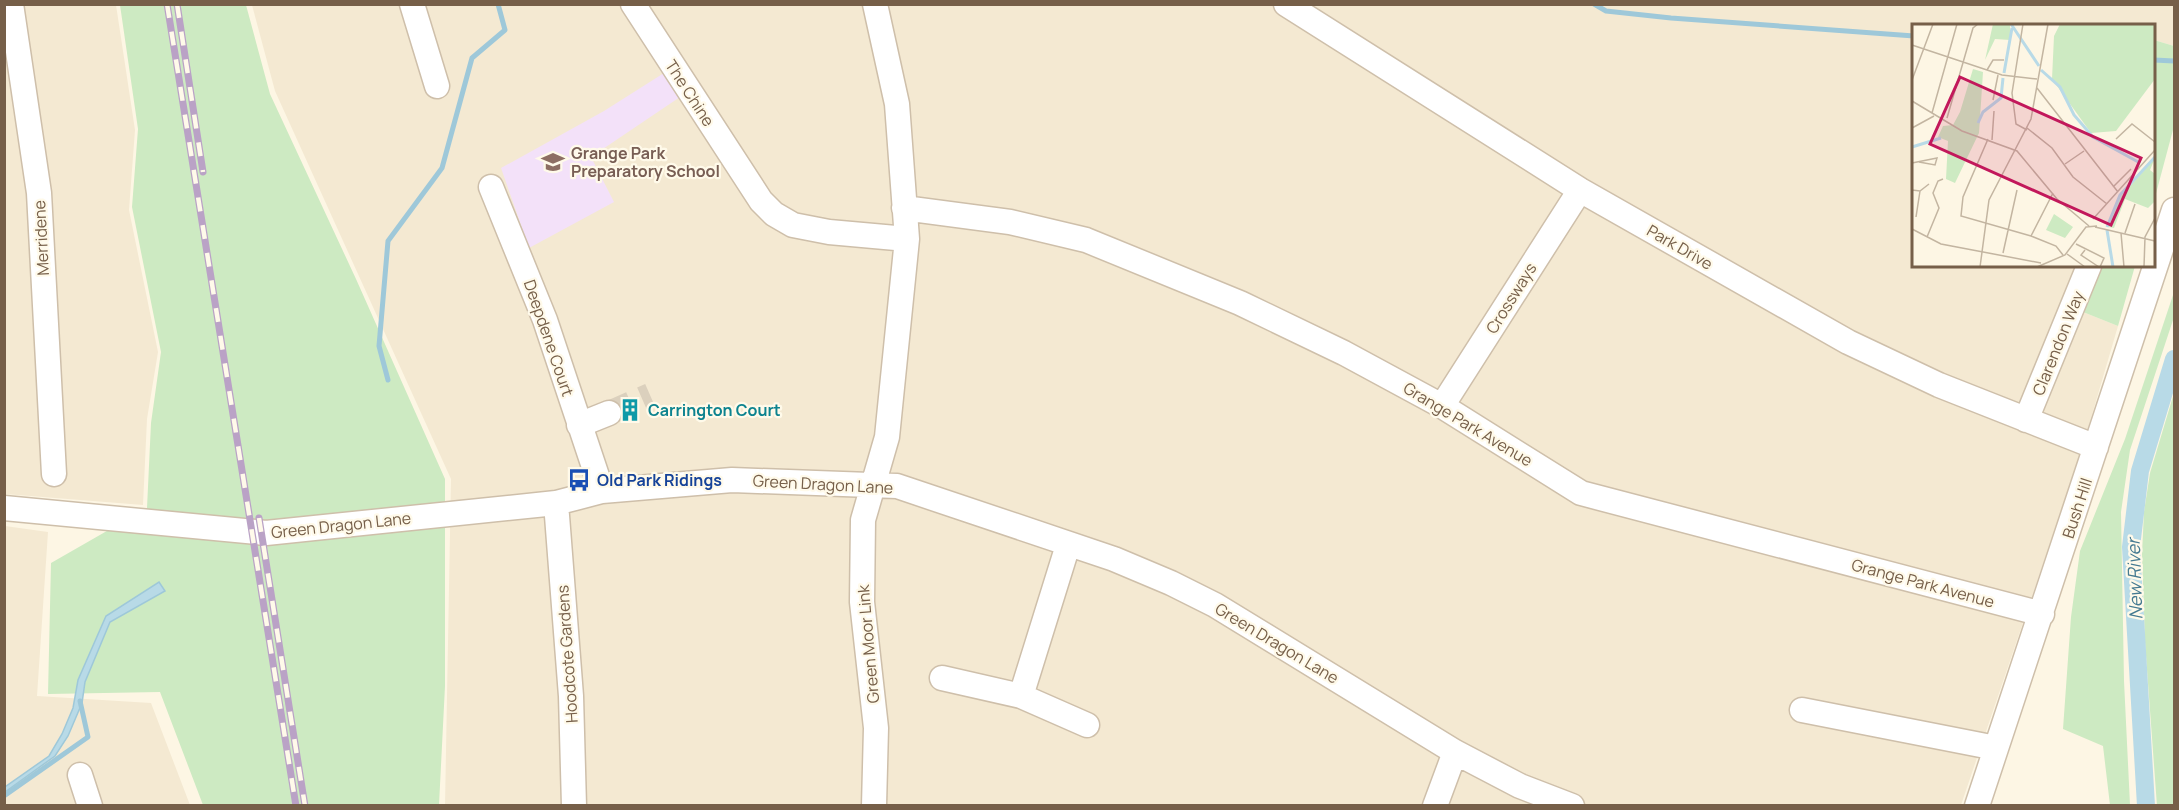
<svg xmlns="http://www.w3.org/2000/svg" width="2179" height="810" viewBox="0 0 2179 810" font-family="Manrope,sans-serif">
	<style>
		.residential { fill: #f4e9d2 }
		.education { fill: #f3e1f9 }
		.green { fill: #cdeac2 }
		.water { fill: #b8dae7; stroke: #9ec8d9; stroke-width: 1.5 }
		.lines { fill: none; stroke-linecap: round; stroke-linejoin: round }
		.stream { stroke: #9ec8d9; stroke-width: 5 }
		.canal { stroke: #b8dae7; stroke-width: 18 }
		.minor-tunnel { stroke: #dbd0bd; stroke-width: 24; stroke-dasharray: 24 12; stroke-linecap: butt }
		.minor-casing { stroke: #cebfaa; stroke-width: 27 }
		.minor { stroke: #fff; stroke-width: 24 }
		.rail-casing { stroke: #baa2c6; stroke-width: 7 }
		.rail { stroke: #fffaea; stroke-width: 4.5; stroke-dasharray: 14; stroke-linecap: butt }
		.labels { text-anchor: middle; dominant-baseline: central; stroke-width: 4.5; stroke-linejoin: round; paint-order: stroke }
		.street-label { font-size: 16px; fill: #765f49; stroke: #fffaea }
		.education-label { font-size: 16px; font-weight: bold; fill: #785e54; stroke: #fffaea; text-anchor: start }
		.culture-label { font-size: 16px; font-weight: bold; fill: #0d838f; stroke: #fffaea; text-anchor: start }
		.transit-label { font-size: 16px; font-weight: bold; fill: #164399; stroke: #fffaea; text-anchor: start }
		.water-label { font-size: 18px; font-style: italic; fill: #457a91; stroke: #fffaea }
		.inset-river { fill: none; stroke: #b8dae7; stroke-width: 3 }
		.inset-road { fill: none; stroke: #c3b5a1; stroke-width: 1.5 }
		.view { fill: #c2185b; fill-opacity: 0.15; stroke: #c2185b; stroke-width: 3 }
		.inset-edge { fill: none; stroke: #765f49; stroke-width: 3 }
	</style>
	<rect width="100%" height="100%" fill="#fdf6e4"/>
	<path class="residential" d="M2174,4V46L2154,40V26H1914V266H2089L2073,308L2118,326L2081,452L1961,805L445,806L451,479L275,91L252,5Z
		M4,5H116L135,130L129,210L158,352L147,419L143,505L5,494Z
		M5,526L48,532L37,696L151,703L190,805L5,806Z"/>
	<path class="education" d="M664,73L680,97L591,157L614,202L529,248L501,168L604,111Z"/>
	<path class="green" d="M120,5H246L270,94L356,279L445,479V686L439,805H203L160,692L48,694L51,563L147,508L151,423L161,352L132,207L138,129Z
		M2154,40L2174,46V126L2154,201Z
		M2089,266H2135L2118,326L2073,308Z
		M2174,292V317L2130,450L2121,512L2124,681L2130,805H2110L2103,746L2063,729L2071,617L2080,551L2125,439Z
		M2174,393V805L2157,806L2145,642L2142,554L2144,512L2150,473Z"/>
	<path class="water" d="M159,582L165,591L110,622L85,682L82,703L68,736L55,756L5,792V787L49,756L62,734L73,708L78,680L106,616Z"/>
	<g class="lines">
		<path class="stream" d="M1594,4L1606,11L1671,18L1914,36
			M2154,60L2174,61
			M388,380L379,346L388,241L442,168L472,58L505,30L498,4
			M4,796L88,737L80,701"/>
		<path class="canal" d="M2146,806L2131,547L2140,471L2174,359"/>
		<path class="minor-tunnel" d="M609,413L650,395"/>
		<g class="minor-casing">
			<path id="minor" d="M11,4L39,193L54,474
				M412,4L437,86
				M633,4L761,201L774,214L793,225L829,232L907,239
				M1286,4L1580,190L1848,342L1939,385L2096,447
				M491,187L545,320L602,491
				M904,208L1010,222L1086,240L1240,303L1344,353L1442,406L1581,493L2042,614
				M1442,406L1580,190
				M2026,420L2089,266
				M579,425L609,413
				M556,503L571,696L574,806
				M4,508L266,533L556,503L602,491L732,480L897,486L1114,559L1171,583L1215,605L1455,752L1520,786L1572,806
				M942,678L1021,696L1087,725
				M1021,696L1068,545
				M1802,710L1996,748
				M80,775L90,806
				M874,806L876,728L862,602L863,520L887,437L907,239L897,104L875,4
				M1435,806L1455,752
				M1977,806L2174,210"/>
		</g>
		<use href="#minor" class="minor"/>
		<g class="rail-casing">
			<path id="rail" d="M167,4L296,806
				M177,4L203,172
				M259,518L305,806"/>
		</g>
		<use href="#rail" class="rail"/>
	</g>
	<defs>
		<g id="school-bare" transform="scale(1.8)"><path d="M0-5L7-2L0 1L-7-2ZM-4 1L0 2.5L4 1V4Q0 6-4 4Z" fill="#8d6e63" stroke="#fffaea" stroke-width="2.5" paint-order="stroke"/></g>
		<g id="building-bare" transform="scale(1.8)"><path d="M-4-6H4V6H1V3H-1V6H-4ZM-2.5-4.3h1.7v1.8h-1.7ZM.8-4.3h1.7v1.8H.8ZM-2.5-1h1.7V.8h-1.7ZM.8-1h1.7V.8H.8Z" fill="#0f9aa8" stroke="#fffaea" stroke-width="2.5" paint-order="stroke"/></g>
		<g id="bus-bare" transform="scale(1.8)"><path d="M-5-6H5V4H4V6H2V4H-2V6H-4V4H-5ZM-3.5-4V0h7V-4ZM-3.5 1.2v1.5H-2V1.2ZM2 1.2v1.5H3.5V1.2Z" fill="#1a4fb4" stroke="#fffaea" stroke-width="2.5" paint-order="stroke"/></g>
	</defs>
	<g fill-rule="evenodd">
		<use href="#school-bare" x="553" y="162"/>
		<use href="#building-bare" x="630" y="410"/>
		<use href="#bus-bare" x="579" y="480"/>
	</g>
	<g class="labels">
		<g class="street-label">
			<text transform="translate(690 93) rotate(57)">The Chine</text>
			<text transform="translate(41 238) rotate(-93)">Merridene</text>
			<text transform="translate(1680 247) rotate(30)">Park Drive</text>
			<text transform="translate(1511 298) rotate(-58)">Crossways</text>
			<text transform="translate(549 338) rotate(71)">Deepdene Court</text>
			<text transform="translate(2058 343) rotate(-68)">Clarendon Way</text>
			<text transform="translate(1468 424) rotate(31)">Grange Park Avenue</text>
			<text transform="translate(823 484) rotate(3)">Green Dragon Lane</text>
			<text transform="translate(2077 508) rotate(-72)">Bush Hill</text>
			<text transform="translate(341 525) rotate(-6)">Green Dragon Lane</text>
			<text transform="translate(1923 583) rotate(15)">Grange Park Avenue</text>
			<text transform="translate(1277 643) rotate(31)">Green Dragon Lane</text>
			<text transform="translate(868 644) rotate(-95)">Green Moor Link</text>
			<text transform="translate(567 654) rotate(-94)">Hoodcote Gardens</text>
		</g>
		<g class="education-label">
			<text x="571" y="153">Grange Park<tspan x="571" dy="18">Preparatory School</tspan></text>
		</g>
		<g class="culture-label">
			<text x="648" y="410">Carrington Court</text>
		</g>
		<g class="transit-label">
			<text x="597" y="480">Old Park Ridings</text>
		</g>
		<g class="water-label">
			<text transform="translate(2134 579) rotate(-92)">New River</text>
		</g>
	</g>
	<g transform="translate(1912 24)">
		<rect width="243" height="243" fill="#fdf6e4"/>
		<path d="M81,0H98V16L83,15L73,36ZM148,0H243V55L204,107L179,109L140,55L142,12ZM61,45L71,48L67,109L43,159L34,155L36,117L26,113L31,102L41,101L48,88ZM243,134L238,146L243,150V177L236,184L213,175L202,204L196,203L209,172ZM142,190L161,203L153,214L134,206Z" fill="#cdeac2"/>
		<path class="inset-river" d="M99,0L127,42M129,46L148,63L162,91L181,113L228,139M92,49L100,4M66,99L71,88L89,74L91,54M0,123L29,114M195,203L208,171L243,133M195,206L201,243"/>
		<path class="inset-road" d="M111,0L100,69L104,100L115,106M0,21L90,51L125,55M75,46L81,36H92M0,56L21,0M125,64L206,168M81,76L86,51M0,77L50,107L105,127L145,175L177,202M20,89L45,0M35,94L61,4L66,0M0,104L22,92M115,104L140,124L161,153L195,180M76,115L51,173L49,192L119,212L144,222L151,231M204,115L220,100L243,118M80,116L82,87M0,139L25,134L23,141L7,138M153,140L172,127M201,163L219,145M0,166L8,167L17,160M4,193L8,167M181,195L243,126M183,203L243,217M0,205L29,220L129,239M209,209L212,243M213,209L223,180M119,212L141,169M15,213L27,184L21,169L26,157L31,155M164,220L192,234L188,243M173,226L169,231L187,243M91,229L105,166M155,230L173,243M68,243L77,176L119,95L136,0M125,243L153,231L174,203L185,202M232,243L233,213L243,194"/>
		<path class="view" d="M48,53L229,134L199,201L18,120Z"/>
		<rect width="243" height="243" class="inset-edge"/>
	</g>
	<rect width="2179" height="810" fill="none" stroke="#765f49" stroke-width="12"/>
</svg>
